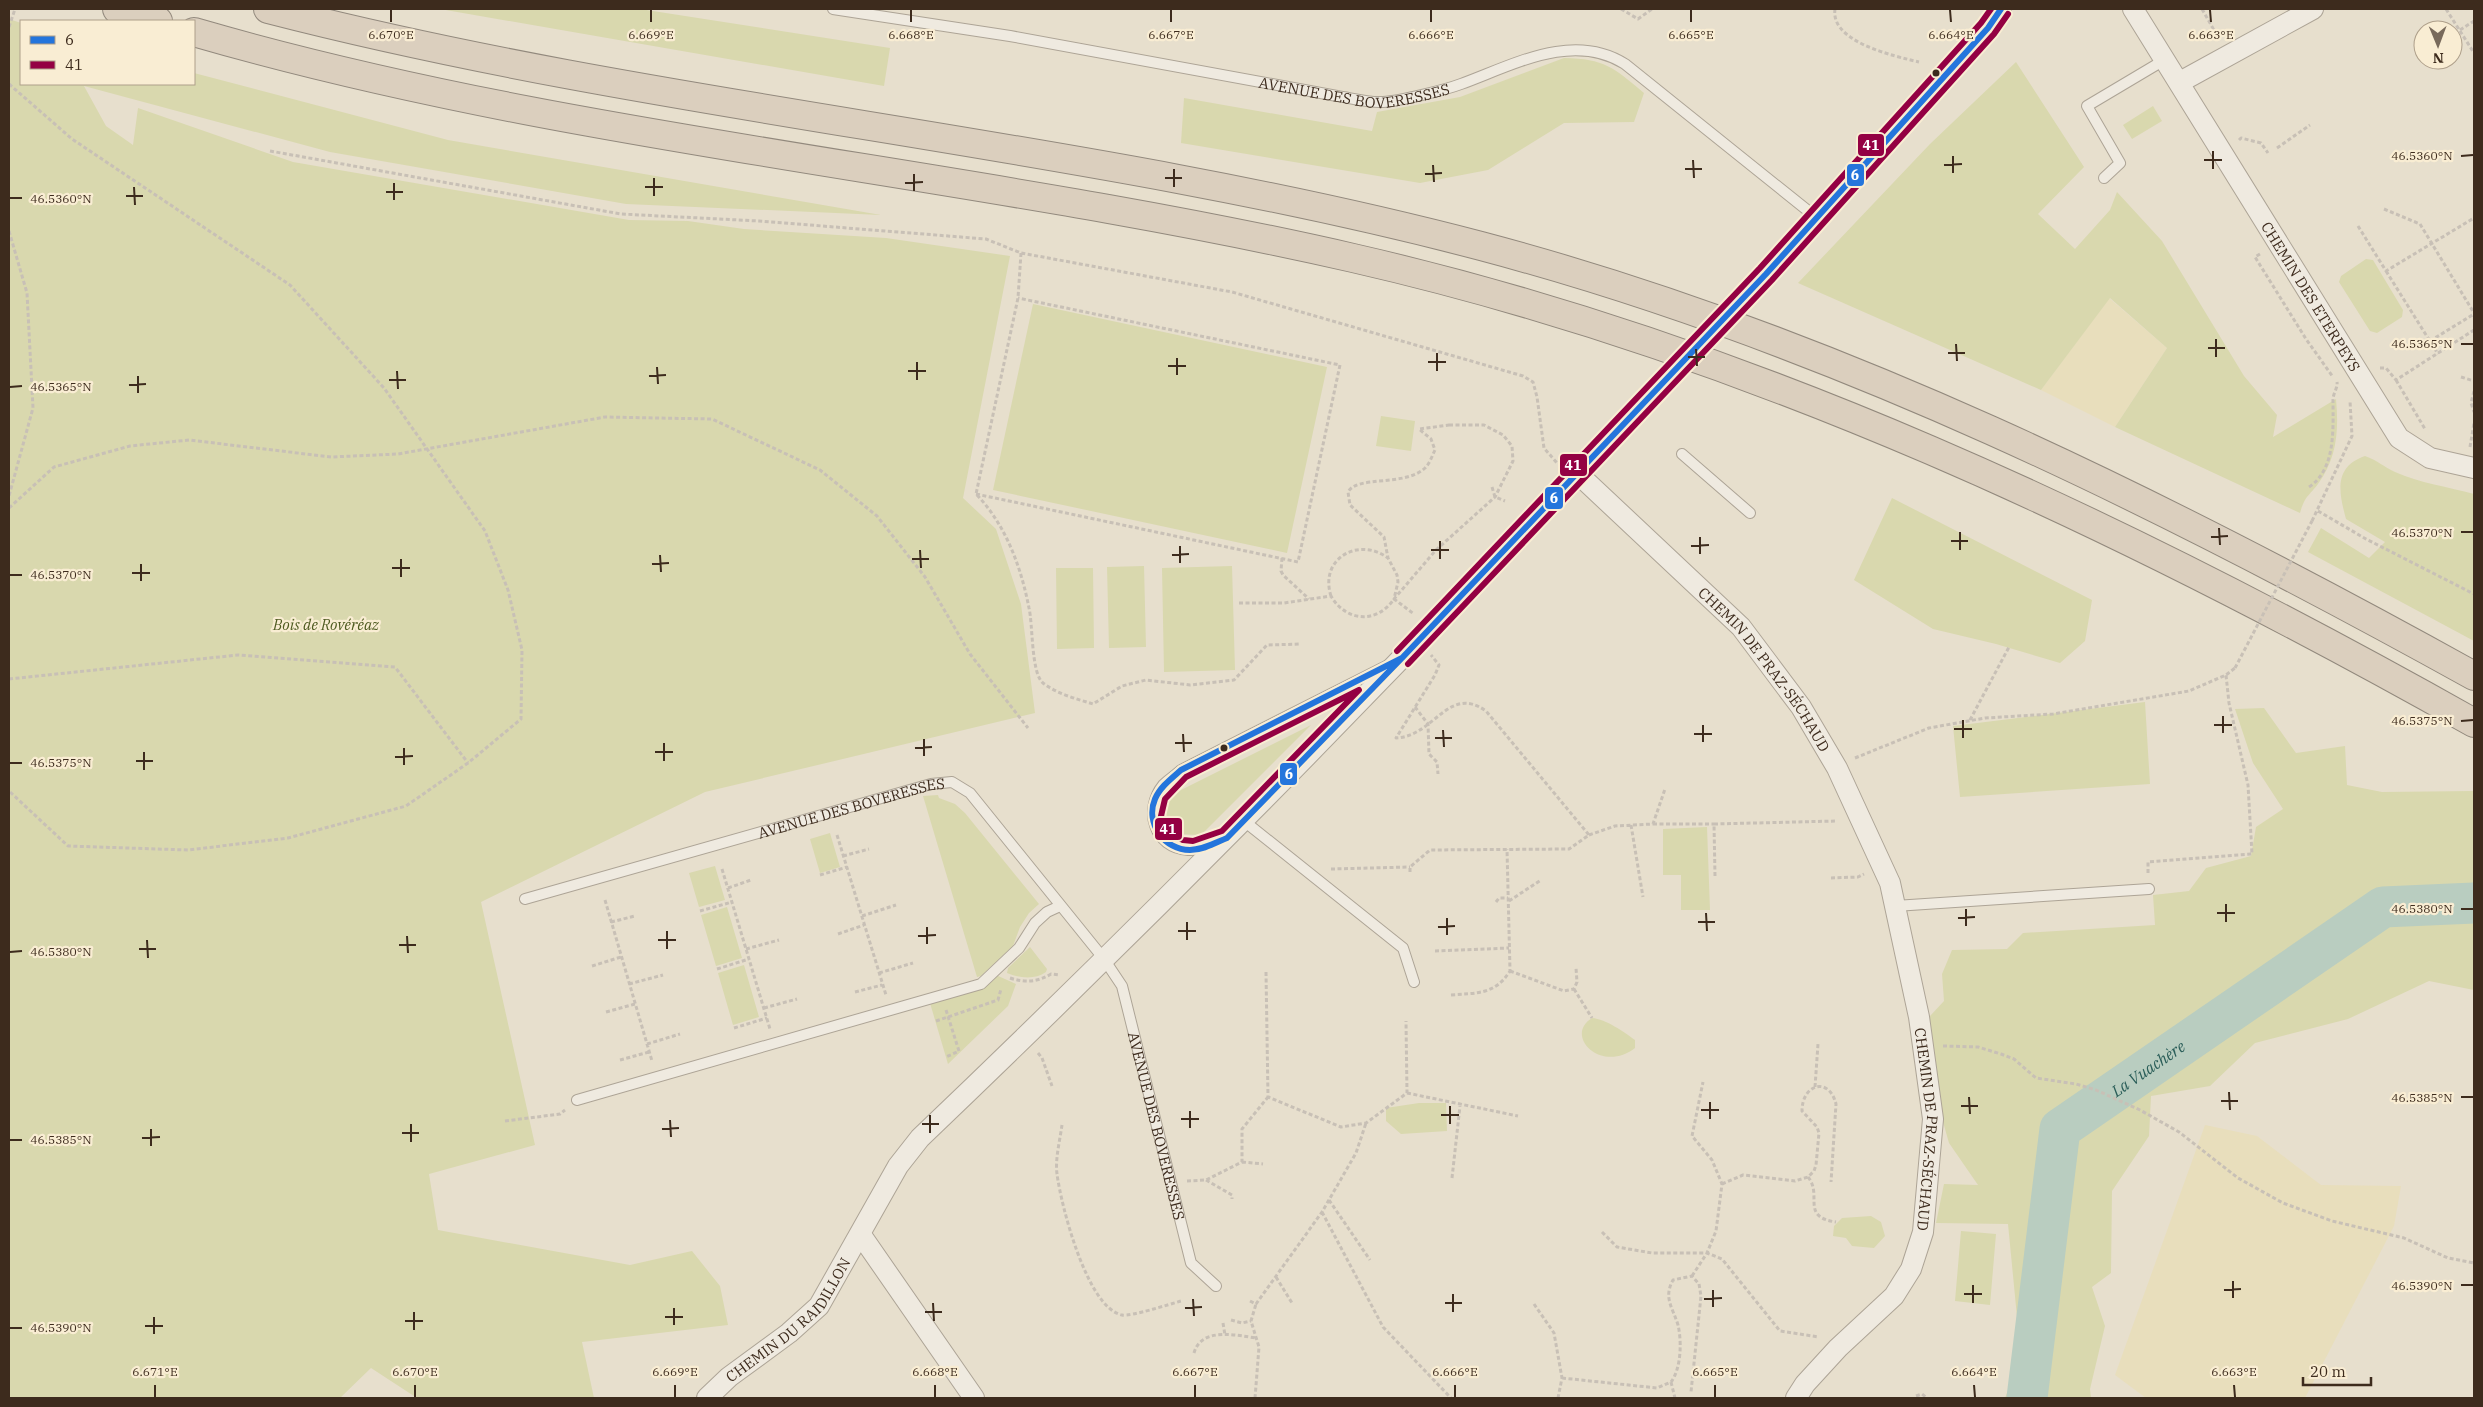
<svg xmlns="http://www.w3.org/2000/svg" width="2483" height="1407" viewBox="0 0 2483 1407" font-family="'IBM Plex Serif',serif">
	<style>
		.farmland { fill: #e8debc }
		.green { fill: #d9d8ae }
		.lines { fill: none; stroke-linecap: round; stroke-linejoin: round }
		.river { stroke: #b9cdc0; stroke-width: 41 }
		.lane-casing { stroke: #ada496; stroke-width: 12 }
		.street-casing { stroke: #ada496; stroke-width: 22 }
		.highway-casing { stroke: #92897d; stroke-width: 30 }
		.path { stroke: #c8c0b6; stroke-width: 3; stroke-dasharray: 4 2.5; stroke-linecap: butt }
		.lane { stroke: #efeae0; stroke-width: 10 }
		.street { stroke: #efeae0; stroke-width: 20 }
		.highway { stroke: #dbcfbe; stroke-width: 28 }
		.street-bridge-casing { stroke: #ada496; stroke-width: 22; stroke-linecap: butt }
		.path-bridge { stroke: #c8c0b6; stroke-width: 3; stroke-dasharray: 4 2.5; stroke-linecap: butt }
		.street-bridge { stroke: #efeae0; stroke-width: 20 }
		.bus-1-casing { stroke: #f9edd3; stroke-width: 10 }
		.bus-2-casing { stroke: #f9edd3; stroke-width: 10 }
		.bus-1 { stroke: #2475dc; stroke-width: 6 }
		.bus-2 { stroke: #940043; stroke-width: 6 }
		.ticks { fill: none; stroke: #3d2b1d; stroke-width: 2 }
		.bus-dot { fill: #3d2b1d; stroke: #f9edd3; stroke-width: 2 }
		.labels { text-anchor: middle; dominant-baseline: central; stroke-width: 4.5; stroke-linejoin: round; paint-order: stroke }
		.street-label { font-size: 15px; fill: #3d2b1d; stroke: #f9edd3 }
		.park-label { font-size: 15px; font-style: italic; fill: #4f5b21; stroke: #f9edd3 }
		.water-label { font-size: 16px; font-style: italic; fill: #2b5e59; stroke: #f9edd3 }
		.ticks-label { font-size: 12px; text-anchor: middle; fill: #3d2b1d; stroke: #f9edd3; stroke-width: 4.5; stroke-linejoin: round; paint-order: stroke }
		.line-badge { stroke: #f9edd3; stroke-width: 2 }
		.badge-label { font-size: 14px; text-anchor: middle; font-weight: bold; fill: #fff }
	</style>
	<rect width="100%" height="100%" fill="#e7dfcd"/>
	<path class="farmland" d="M2109,298L2167,348L2115,427L2041,390Z
		M2205,1125L2257,1136L2321,1185L2401,1186L2394,1226L2305,1398H2146L2115,1375Z"/>
	<path class="green" d="M440,9H640L890,48L884,86Z
		M9,19L21,23V84H194V73L448,140L881,215L626,204L330,152L84,86L106,126L133,145L138,108L293,162L629,220L688,221L744,229L886,238L1010,256L963,498L996,529L1021,604L1035,713L705,792L481,902L535,1145L429,1174L438,1230L630,1265L692,1251L720,1286L728,1325L582,1342L594,1398H417L371,1368L340,1398H9Z
		M1564,58C1605,59 1613,67 1644,93L1634,122L1564,123L1488,170L1420,183L1181,143L1184,98L1372,131L1377,112L1460,97Z
		M2016,62L2084,167L2038,214L2075,249L2110,210L2117,192L2162,241L2244,376L2277,415L2273,437L2336,399C2339,430 2337,458 2318,484C2308,497 2305,496 2300,513L2115,427L2167,348L2110,298L2041,390L1798,283L1930,144Z
		M2153,106L2162,121L2132,139L2123,125Z
		M2366,259L2373,260L2403,310L2402,317L2377,333L2370,331L2339,282L2341,276Z
		M1033,304L1327,367L1287,553L993,490Z
		M1381,416L1415,421L1411,451L1376,446Z
		M2365,456C2377,460 2384,467 2395,472C2419,483 2449,487 2474,494V641L2308,552L2321,528L2369,558L2385,542L2346,519C2339,493 2333,467 2365,456Z
		M1892,498L2092,600L2085,641L2060,663L1996,644L1933,629L1854,580Z
		M1144,566L1146,647L1109,648L1107,567Z
		M1232,566L1235,670L1164,672L1162,568Z
		M1056,568H1093L1094,648L1057,649Z
		M2145,702L2150,784L1960,797L1953,726Z
		M2264,708L2296,753L2345,746L2347,785L2382,792L2474,791V990L2429,981L2348,1019L2255,1043L2210,1086L2151,1096L2149,1136L2112,1191L2111,1273L2092,1287L2105,1326L2090,1389L2091,1398H2005L2021,1358L2008,1224L1936,1223L1944,1184L1978,1185L1949,1143L1917,1030L1944,1001L1942,974L1952,950L2007,949L2023,933L2155,925L2153,895L2189,891L2206,868L2251,856L2256,827L2283,809L2253,763L2235,709Z
		M1311,725L1204,832L1198,835L1178,834L1167,824L1165,808L1173,794Z
		M938,795L939,798L955,804L965,813L1039,904L1029,913L1020,927L1013,946L981,976L977,977L923,796Z
		M1707,827L1710,910H1681V875H1663V829Z
		M830,833L840,867L820,873L810,839Z
		M715,866L725,900L699,907L689,873Z
		M727,907L742,958L716,966L701,915Z
		M1030,947L1047,969L1046,972C1035,980 1019,978 1007,973L1008,968Z
		M744,965L759,1017L733,1025L718,973Z
		M996,975L1016,984L1008,1006L948,1064L930,1003L983,989Z
		M1592,1018C1606,1019 1624,1032 1635,1040V1048C1602,1074 1563,1036 1592,1018Z
		M1419,1103H1446L1447,1131L1401,1134L1386,1121V1108Z
		M1871,1216L1881,1222L1885,1236L1874,1248L1852,1246L1846,1238L1833,1236L1834,1226L1842,1218Z
		M1961,1231L1996,1234L1990,1305L1955,1301Z"/>
	<g class="lines">
		<path class="river" id="s1" d="M2027,1398L2060,1129L2383,907L2474,903"/>
		<g class="lane-casing">
			<g id="lane">
				<path id="s2" d="M833,9L1010,36L1337,96C1351,98 1368,103 1383,102C1400,101 1445,90 1461,84C1513,65 1573,31 1625,64L1817,218"/>
				<path d="M2104,178L2120,163L2087,106L2166,59"/>
				<path d="M1682,454L1750,513"/>
				<path d="M1244,821L1403,948L1414,982"/>
				<path d="M1215,843C1206,846 1197,851 1188,850C1154,848 1143,810 1163,785C1168,780 1176,775 1181,770L1386,666"/>
				<path id="s3" d="M525,899L931,784L952,782L970,793L1104,959L1122,986L1191,1263L1216,1286"/>
				<path d="M1895,906L2149,889"/>
				<path d="M577,1100L981,984L1019,948L1035,923L1047,912L1060,906"/>
			</g>
		</g>
		<g class="street-casing">
			<g id="street">
				<path id="s4" d="M2133,9L2399,438L2430,458L2474,468"/>
				<path d="M2180,82L2313,9"/>
				<path d="M1766,274L1988,28L2001,9"/>
				<path id="s5" d="M1576,472L1741,627L1801,707L1837,768L1890,883L1919,1017L1933,1119L1923,1232L1911,1269L1894,1296L1838,1348L1805,1384L1796,1398"/>
				<path d="M861,1235L974,1398"/>
				<path id="s6" d="M707,1398L729,1377L789,1333L819,1306L898,1166L920,1138C1167,902 1406,659 1637,408"/>
			</g>
		</g>
		<g class="highway-casing">
			<path id="highway" d="M117,9L158,21
				M268,9C667,112 1082,141 1481,246C1832,339 2158,501 2474,676
				M194,32C573,142 969,170 1353,258C1751,349 2120,524 2474,723"/>
		</g>
		<path class="path" d="M1621,9L1638,19L1652,9
			M1835,9C1830,42 1894,56 1919,62
			M2202,9L2219,39
			M2446,9L2474,53
			M9,27L15,9
			M2460,30L2474,21
			M9,84L72,139L290,285L384,388L485,531L508,590L522,650L521,719L468,763L406,806L288,838L188,850L68,846L9,791
			M2239,140L2241,138L2261,143L2268,153
			M2277,148L2310,125
			M270,151L621,214L759,221L986,239L1021,253L1232,292L1523,376L1533,382L1537,397L1544,448L1557,463
			M2384,209L2420,224L2474,313
			M2358,226L2386,271L2474,218
			M9,231L27,293L33,408L9,496
			M1021,253L1018,298L976,494C1006,525 1021,567 1029,608C1033,625 1031,673 1043,683C1057,694 1077,699 1093,704L1122,686L1146,680L1190,685L1234,680L1267,645L1301,644
			M2260,254L2255,257L2306,339L2333,377
			M2386,271L2438,354
			M2430,341L2474,314
			M2380,368H2386L2396,380L2474,330
			M2461,377L2474,381
			M2396,380L2425,429
			M2474,391L2471,403L2474,412
			M1449,425H1484L1503,435L1512,446L1513,461L1495,497L1436,550L1394,599L1398,582L1397,575L1388,558L1384,537L1350,505L1348,492C1357,475 1405,487 1425,468C1430,463 1432,456 1435,450L1431,439L1419,429Z
			M2470,447L2474,423
			M1492,487L1495,497L1505,501
			M2309,487C2336,469 2333,429 2333,400C2333,393 2338,388 2337,382
			M976,494L1298,562L1340,365L1018,298
			M9,508L54,467L130,446L189,440L331,457L398,454L605,417L712,419L820,470L877,516L925,577L970,654L1028,728
			M2318,511L2366,539L2474,594
			M2312,521L2352,436L2350,401
			M1282,558L1281,571L1283,575L1309,599
			M1331,596C1319,559 1358,536 1388,558
			M1239,603H1284L1331,596C1346,622 1377,624 1394,599L1414,614
			M9,679L238,655L395,667L468,763
			M1415,707L1428,724L1429,754L1437,762L1438,774
			M1970,720L2009,647
			M1855,758L1929,728L1985,718L2053,714L2189,691L2226,675L2235,668
			M1653,824H1714
			M1631,825L1643,897
			M837,835L886,995
			M1589,835L1615,826L1653,824L1665,789
			M843,856L869,849
			M722,869L770,1029
			M1331,869L1410,867
			M1410,872V867L1430,850L1569,849L1589,835L1486,711C1448,684 1435,736 1396,738L1435,675L1439,665L1431,655
			M2148,873V862L2252,854L2248,785L2229,703L2226,675
			M820,875L847,867
			M1715,876L1714,824L1837,821
			M1831,878L1858,877L1864,874
			M728,888L751,880
			M605,900L652,1061
			M1509,901L1541,880
			M1496,902L1499,898H1508
			M700,911L732,902
			M862,916L896,905
			M611,922L635,916
			M838,934L864,925
			M746,949L779,940
			M1435,951L1509,948
			M592,966L621,957
			M717,969L749,959
			M1510,971L1564,991L1574,989L1577,982L1576,968
			M1266,972L1268,1097L1341,1127L1366,1123L1407,1093L1406,1021
			M879,973L913,963
			M1010,978C1025,983 1038,982 1051,974L1059,975
			M629,984L663,975
			M1574,989L1592,1018
			M855,992L882,985
			M1451,995C1476,993 1495,995 1510,971L1507,849
			M764,1008L797,999
			M946,1010L959,1051L946,1057
			M606,1012L635,1004
			M936,1021L998,1000L1001,989
			M734,1028L767,1018
			M647,1044L680,1034
			M1943,1046L1978,1047L2001,1054L2014,1059L2036,1078L2076,1084L2096,1090L2140,1110L2179,1132L2238,1178L2283,1203L2332,1221L2404,1238L2448,1258L2474,1263
			M1038,1053L1042,1058L1052,1086
			M620,1060L649,1052
			M1815,1087L1818,1044
			M1407,1093L1518,1116
			M505,1121L560,1114L565,1110
			M1062,1125C1060,1140 1055,1159 1057,1174C1061,1205 1087,1308 1122,1315C1130,1317 1170,1304 1181,1301
			M1242,1162L1263,1164
			M1808,1177C1823,1195 1800,1217 1836,1222
			M1452,1178L1460,1106
			M1206,1180L1232,1195V1199
			M1187,1181L1206,1180L1242,1162V1129L1268,1097
			M1722,1184L1743,1175L1795,1181L1808,1177L1814,1171L1816,1165L1819,1133L1817,1127L1802,1111C1802,1084 1829,1076 1836,1104L1831,1182
			M1329,1200L1370,1260
			M1322,1212L1383,1327L1451,1398
			M1602,1232L1617,1247L1652,1253H1707L1722,1259L1780,1331L1819,1337
			M1692,1276L1707,1253L1716,1231L1722,1184L1712,1160L1692,1136L1703,1082
			M1276,1277L1292,1303
			M1250,1301L1256,1304L1322,1212L1356,1153L1366,1123
			M1534,1304L1554,1333L1562,1378L1558,1398
			M1231,1320L1242,1323L1251,1321
			M1223,1323L1225,1335
			M1194,1353C1201,1327 1236,1335 1256,1338
			M1562,1378L1657,1388L1671,1382C1681,1369 1682,1342 1678,1325C1673,1308 1663,1298 1673,1280L1692,1276L1699,1284L1701,1296L1691,1392
			M1671,1382L1675,1398
			M1916,1396L1922,1394L1927,1398
			M1255,1398L1259,1347L1251,1321L1256,1304"/>
		<use href="#lane" class="lane"/>
		<use href="#street" class="street"/>
		<use href="#highway" class="highway"/>
		<g class="street-bridge-casing">
			<path id="street-bridge" d="M1637,408L1766,274"/>
		</g>
		<path class="path-bridge" d="M2235,668L2312,521"/>
		<use href="#street-bridge" class="street-bridge"/>
		<g class="bus-1-casing">
			<path id="bus-1" d="M1402,658L1227,838C1215,843 1203,850 1190,850C1164,850 1145,823 1155,799C1160,787 1172,778 1181,770Z
				M1402,658L1766,274L1988,28L2001,9"/>
		</g>
		<g class="bus-2-casing">
			<path id="bus-2" d="M1397,651L1760,268L1981,23L1991,9
				M1408,664L1772,280L1994,34L2008,14
				M1359,690L1222,831L1193,841L1183,840L1171,834L1161,816L1165,799L1186,777Z"/>
		</g>
		<use href="#bus-1" class="bus-1"/>
		<use href="#bus-2" class="bus-2"/>
	</g>
	<path class="ticks" d="M391,10V22M651,10V22M911,10V22M1171,10V22M1431,10V22M1691,10V22M1950,10L1951,22M2210,10L2211,22M2213,151V169M1953,156V173M2461,156L2473,155M1693,160L1694,178M2204,160H2222M1433,165L1434,182M1944,165L1962,164M1174,169V187M1685,169H1702M914,174V191M1425,174L1442,173M654,178V196M1165,178H1182M394,183V200M905,183L923,182M134,187L135,205M645,187H663M386,192H403M126,196H143M10,198H22M2216,339V357M1956,344L1957,361M2461,344H2473M2208,348H2225M1696,349L1697,366M1437,353V371M1948,353H1965M1688,357H1705M1177,358V375M917,362V380M1428,362H1446M1168,366H1186M657,367L658,384M397,371L398,389M908,371H926M138,376V393M649,376L666,375M389,380H406M129,385L146,384M10,387L22,386M2219,528L2220,545M1960,532V550M2461,532H2473M1700,537V554M2211,537L2228,536M1440,541V559M1951,541H1968M1180,546V563M1691,546L1709,545M920,550L921,568M1431,550H1449M660,555L661,572M1172,555L1189,554M401,559V577M912,559H929M141,564V581M652,564L669,563M392,568H410M132,573H150M10,575H22M2223,716V733M1963,720V738M2461,721L2473,720M1703,725V742M2214,725H2232M1954,729H1972M1443,730L1444,747M1183,734L1184,752M1694,734H1712M1435,738H1452M924,739V756M664,743V761M1175,743H1192M404,748V765M915,748L932,747M144,752V770M655,752H673M395,757L413,756M136,761H153M10,763H22M2226,904V922M1966,909V926M2461,909H2473M1706,913L1707,931M2217,913H2235M1447,918V935M1958,918L1975,917M1187,922V940M1698,922H1715M927,927V944M1438,927L1455,926M667,931V949M1178,931H1196M407,936L408,953M918,936L936,935M147,940L148,958M658,940H676M399,945H416M139,949H156M10,952L22,951M2229,1092L2230,1110M1969,1097L1970,1114M2461,1097H2473M2221,1101H2238M1710,1102V1119M1450,1106V1124M1961,1106H1978M1701,1110H1719M1190,1111V1128M930,1115V1133M1441,1115H1459M1181,1119H1199M670,1120L671,1137M411,1124V1142M922,1124H939M151,1129V1146M662,1129L679,1128M402,1133H419M142,1138L160,1137M10,1140H22M2233,1281V1298M1973,1285V1303M2461,1285H2473M1713,1290V1307M2224,1290L2241,1289M1453,1294V1312M1964,1294H1982M1193,1299L1194,1316M1704,1299L1722,1298M933,1303L934,1321M1445,1303H1462M674,1308V1325M1185,1308L1202,1307M414,1312V1330M925,1312H942M154,1317V1334M665,1317H683M405,1321H423M145,1326H163M10,1328H22M155,1385V1397M415,1385V1397M675,1385V1397M935,1385V1397M1195,1385V1397M1455,1385V1397M1715,1385V1397M1974,1385L1975,1397M2234,1385L2235,1397"/>
	<g class="bus-dot">
		<circle cx="1936" cy="73" r="4.5"/>
		<circle cx="1224" cy="748" r="4.5"/>
	</g>
	<g class="labels">
		<g class="street-label">
			<text stroke="none"><textPath href="#s2" startOffset="529">AVENUE DES BOVERESSES</textPath></text>
			<text stroke="none"><textPath href="#s4" startOffset="338">CHEMIN DES ETERPEYS</textPath></text>
			<text stroke="none"><textPath href="#s5" startOffset="274">CHEMIN DE PRAZ-SÉCHAUD</textPath></text>
			<text stroke="none"><textPath href="#s3" startOffset="339">AVENUE DES BOVERESSES</textPath></text>
			<text stroke="none"><textPath href="#s3" startOffset="854">AVENUE DES BOVERESSES</textPath></text>
			<text stroke="none"><textPath href="#s5" startOffset="774">CHEMIN DE PRAZ-SÉCHAUD</textPath></text>
			<text stroke="none"><textPath href="#s6" startOffset="114">CHEMIN DU RAIDILLON</textPath></text>
		</g>
		<g class="park-label">
			<text x="326" y="624">Bois de Rovéréaz</text>
		</g>
		<g class="water-label">
			<text stroke="none"><textPath href="#s1" startOffset="378">La Vuachère</textPath></text>
		</g>
	</g>
	<g class="ticks-label">
		<text x="391" y="39">6.670°E</text>
		<text x="651" y="39">6.669°E</text>
		<text x="911" y="39">6.668°E</text>
		<text x="1171" y="39">6.667°E</text>
		<text x="1431" y="39">6.666°E</text>
		<text x="1691" y="39">6.665°E</text>
		<text x="1951" y="39">6.664°E</text>
		<text x="2211" y="39">6.663°E</text>
		<text x="2422" y="160">46.5360°N</text>
		<text x="61" y="203">46.5360°N</text>
		<text x="2422" y="348">46.5365°N</text>
		<text x="61" y="391">46.5365°N</text>
		<text x="2422" y="537">46.5370°N</text>
		<text x="61" y="579">46.5370°N</text>
		<text x="2422" y="725">46.5375°N</text>
		<text x="61" y="767">46.5375°N</text>
		<text x="2422" y="913">46.5380°N</text>
		<text x="61" y="956">46.5380°N</text>
		<text x="2422" y="1102">46.5385°N</text>
		<text x="61" y="1144">46.5385°N</text>
		<text x="2422" y="1290">46.5390°N</text>
		<text x="61" y="1332">46.5390°N</text>
		<text x="155" y="1376">6.671°E</text>
		<text x="415" y="1376">6.670°E</text>
		<text x="675" y="1376">6.669°E</text>
		<text x="935" y="1376">6.668°E</text>
		<text x="1195" y="1376">6.667°E</text>
		<text x="1455" y="1376">6.666°E</text>
		<text x="1715" y="1376">6.665°E</text>
		<text x="1974" y="1376">6.664°E</text>
		<text x="2234" y="1376">6.663°E</text>
	</g>
	<g class="line-badge">
		<rect x="1857" y="133" width="28" height="24" rx="5" fill="#940043"/>
		<rect x="1846" y="163" width="19" height="24" rx="5" fill="#2475dc"/>
		<rect x="1559" y="453" width="29" height="24" rx="5" fill="#940043"/>
		<rect x="1544" y="486" width="20" height="24" rx="5" fill="#2475dc"/>
		<rect x="1279" y="762" width="19" height="24" rx="5" fill="#2475dc"/>
		<rect x="1154" y="817" width="29" height="24" rx="5" fill="#940043"/>
	</g>
	<g class="badge-label">
		<text x="1871" y="150">41</text>
		<text x="1855" y="180">6</text>
		<text x="1573" y="470">41</text>
		<text x="1554" y="503">6</text>
		<text x="1289" y="779">6</text>
		<text x="1168" y="834">41</text>
	</g>
	<rect width="2483" height="1407" fill="none" stroke="#3d2b1d" stroke-width="20"/>
	<rect x="20" y="20" width="175" height="65" fill="#f9edd3" stroke="#ae9f8a"/>
	<rect x="30" y="36" width="25" height="8" fill="#2475dc" stroke="#ae9f8a"/>
	<text x="65" y="45" font-size="15" fill="#3d2b1d">6</text>
	<rect x="30" y="61" width="25" height="8" fill="#940043" stroke="#ae9f8a"/>
	<text x="65" y="70" font-size="15" fill="#3d2b1d">41</text>
	<g transform="translate(2438 45) rotate(179)"><circle r="24" fill="#f9edd3" stroke="#ae9f8a"/>
	<path d="M0-4L9 19L0 12L-9 19Z" fill="#786a5b"/>
	<text y="-8" font-size="14" font-weight="bold" text-anchor="middle" fill="#3d2b1d">N</text>
	</g>
	<path d="M2303 1377v8h68v-8" fill="none" stroke="#3d2b1d" stroke-width="2.5"/>
	<text x="2310" y="1377" font-size="15" fill="#3d2b1d" stroke="#f9edd3" stroke-width="4" paint-order="stroke">20 m</text>
</svg>
